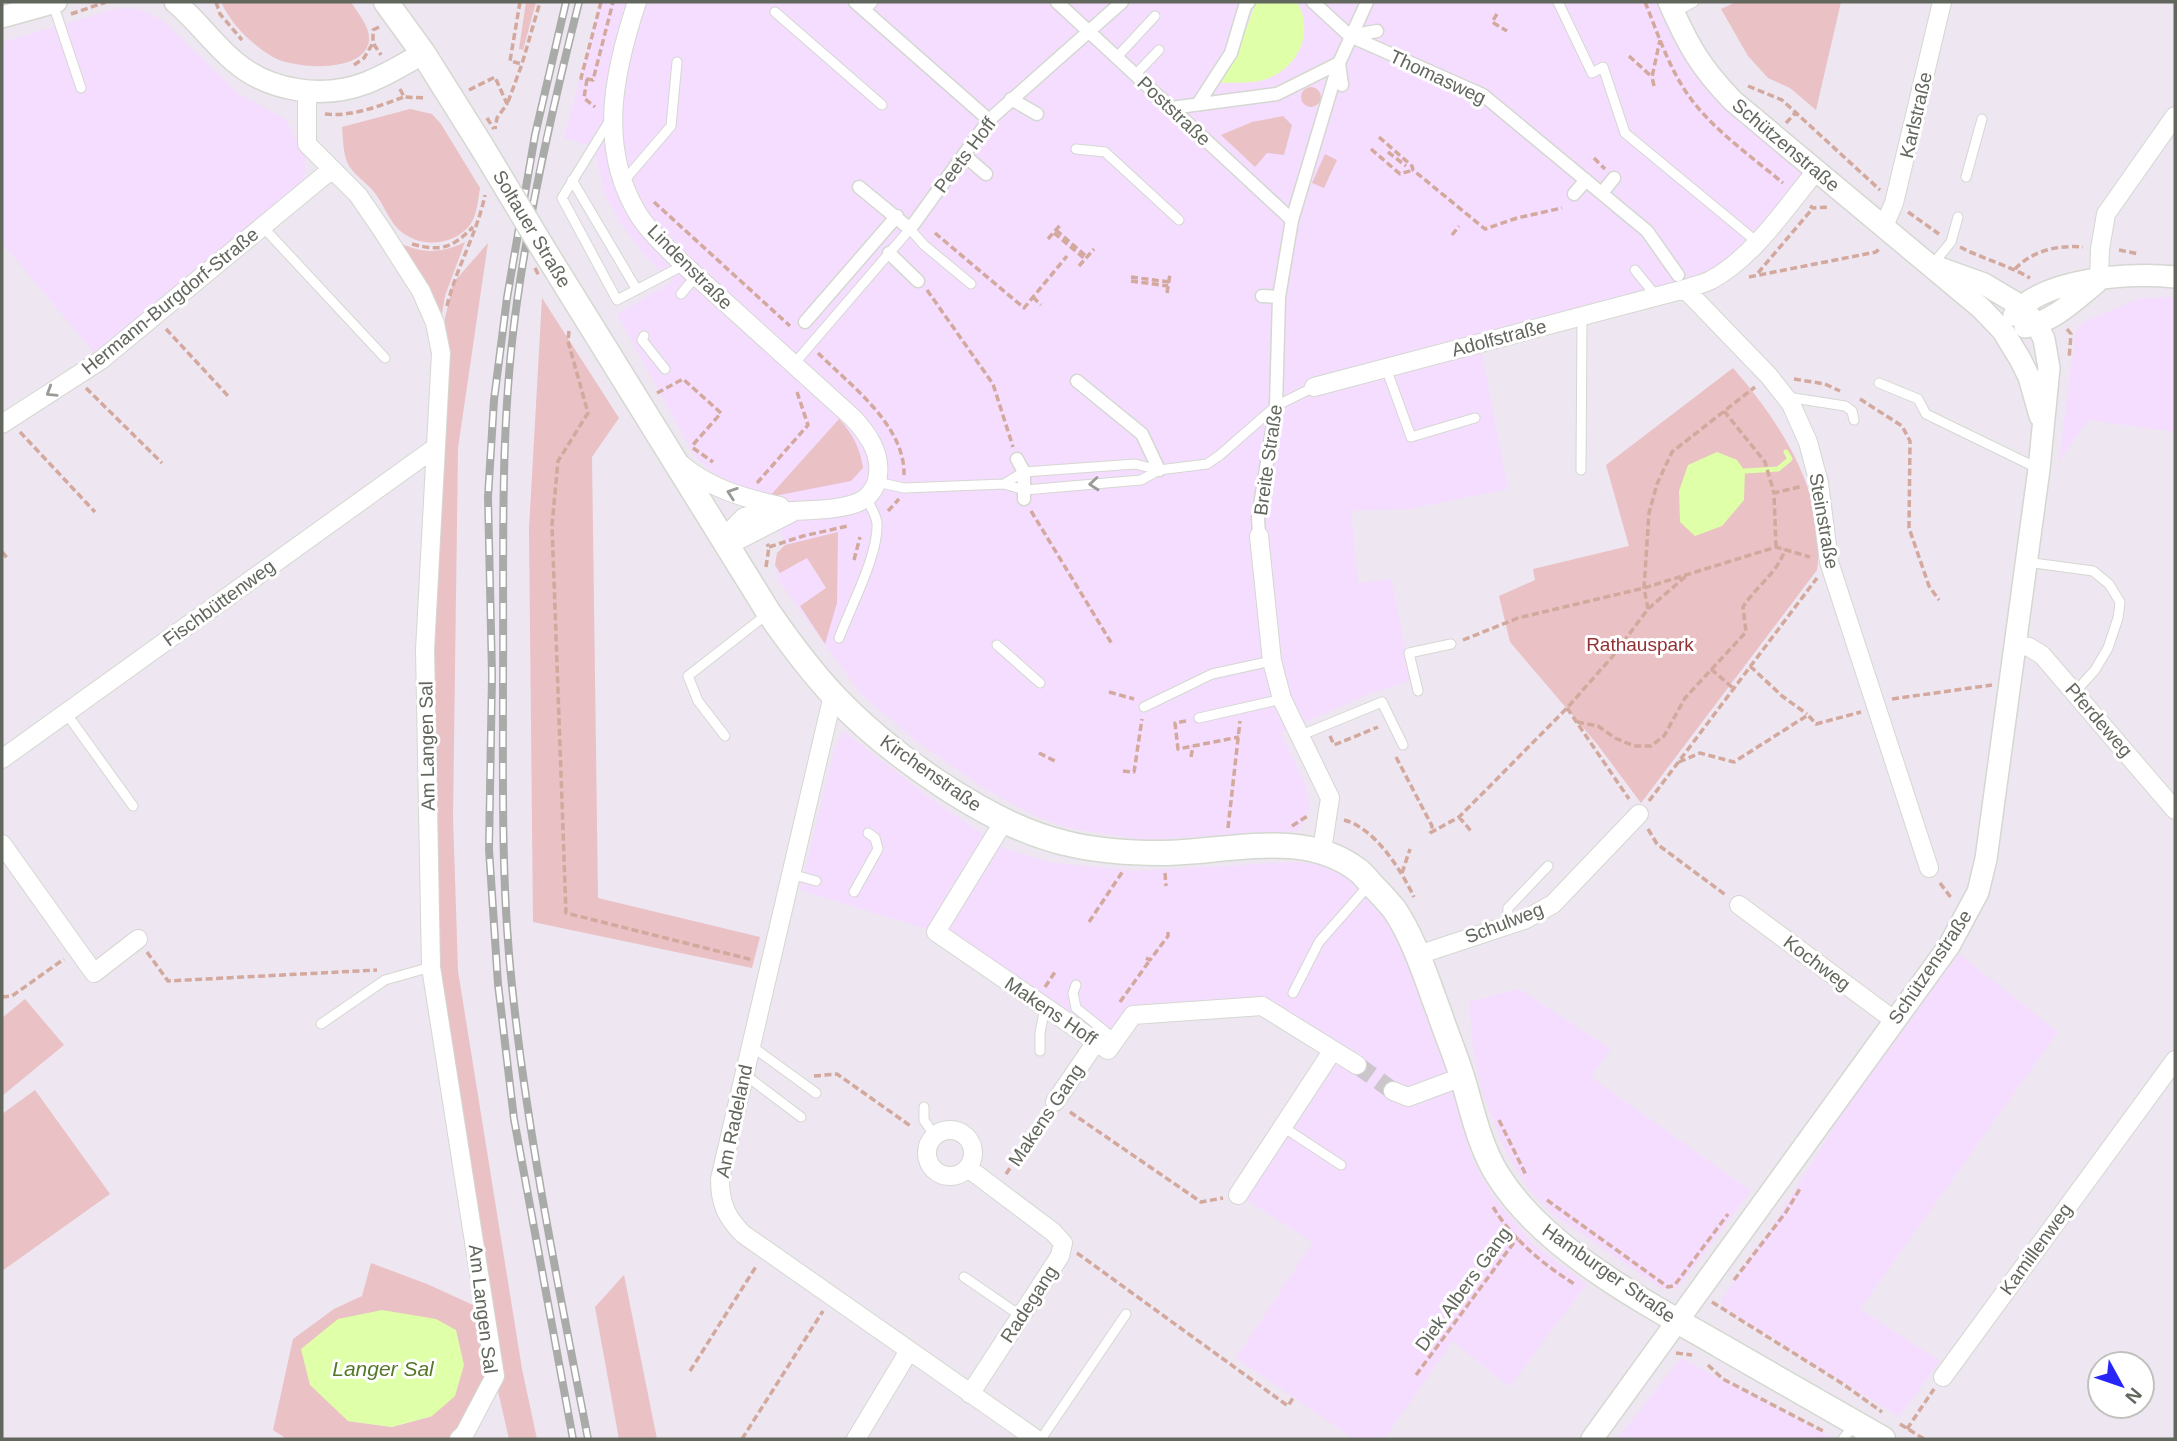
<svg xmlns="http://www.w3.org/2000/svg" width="2177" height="1441" viewBox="0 0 2177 1441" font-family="Helvetica,sans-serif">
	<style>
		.commercial { fill: #f5ddff }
		.green { fill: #eac1c4; fill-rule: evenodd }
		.water { fill: #dfffa8 }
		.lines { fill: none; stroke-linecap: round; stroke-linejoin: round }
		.stream { stroke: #dfffa8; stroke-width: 5 }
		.minor-tunnel { stroke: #cbc6cc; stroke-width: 18; stroke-dasharray: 18 9; stroke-linecap: butt }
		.service-casing { stroke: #d4d8d1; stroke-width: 11 }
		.pedestrian-casing { stroke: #d4d8d1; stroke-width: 15 }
		.minor-casing { stroke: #d4d8d1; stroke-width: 20 }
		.tertiary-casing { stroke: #d4d8d1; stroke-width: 24 }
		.secondary-casing { stroke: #d4d9d0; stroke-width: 27 }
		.path { stroke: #d3a89d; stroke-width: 3.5; stroke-dasharray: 7 3.5; stroke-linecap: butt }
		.service { stroke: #fff; stroke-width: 9 }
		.pedestrian { stroke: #fff; stroke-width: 12 }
		.minor { stroke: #fff; stroke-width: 18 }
		.tertiary { stroke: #fff; stroke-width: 21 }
		.secondary { stroke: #fff; stroke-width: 24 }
		.rail-casing { stroke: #a9aba8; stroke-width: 8 }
		.rail { stroke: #fff; stroke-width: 5; stroke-dasharray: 16; stroke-linecap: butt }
		.secondary-bridge-casing { stroke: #d4d9d0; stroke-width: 27; stroke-linecap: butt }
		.path-bridge { stroke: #d3a89d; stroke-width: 3.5; stroke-dasharray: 7 3.5; stroke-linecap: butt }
		.secondary-bridge { stroke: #fff; stroke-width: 24 }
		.oneway { stroke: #999c96 }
		.labels { text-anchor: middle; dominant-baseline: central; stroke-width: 6; stroke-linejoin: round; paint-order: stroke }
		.street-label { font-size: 19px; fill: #62675d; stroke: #fff }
		.park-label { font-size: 19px; fill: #923133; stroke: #fff }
		.water-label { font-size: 21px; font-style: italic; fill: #56782a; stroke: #fff }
	</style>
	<rect width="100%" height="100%" fill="#eee6f1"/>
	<path class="commercial" d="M600,2H1669L1687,43L1817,170L1731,266L1480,343L1508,489L1408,509L1351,511L1358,583L1391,579L1412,680L1369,694L1281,733L1305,784L1310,808L1298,831L1143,840L1064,827L1033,815L984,788L916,741L861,694L779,581L775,565L777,553L785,545L769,497L753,494L714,474L694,455L617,314L672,282L645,256L621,224L605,195L594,147L564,138Z
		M119,8L139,9L162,20L239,94L286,119L305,158V180L97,356L2,243V42Z
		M2175,297V432L2088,420L2059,462L2075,334L2078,327L2084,322L2134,301L2143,298Z
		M843,731L939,805L1006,849L1054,863L1137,871L1293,862L1319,864L1351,879L1390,922L1408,961L1438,1042L1473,1160L1491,1194L1534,1245L1587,1284L1509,1387L1453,1341L1384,1439H1354L1236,1358L1313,1242L1238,1195L1333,1051L1262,1006L1133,1015L1108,1050L936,932L800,890L834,750Z
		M1959,954L2058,1032L1860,1309L1940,1361L1899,1417L1721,1305L1723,1297L1770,1230L1846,1108Z
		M1519,989L1611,1049L1591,1077L1751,1191L1677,1289L1661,1288L1554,1215L1529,1190L1504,1148L1481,1090L1473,1049L1469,1002Z
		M1681,1358L1835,1439H1617Z"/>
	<path class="green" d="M221,2H351C357,12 371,28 369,41C364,74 294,69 273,57C251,44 231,24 221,2Z
		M526,2H536L523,50L519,49Z
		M1736,2H1841L1816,110L1790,88L1768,78L1748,56L1721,9Z
		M1301 97a10 10 0 1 1 20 0a10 10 0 1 1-20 0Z
		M410,109L432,114L441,124L480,188C478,200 477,215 470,225C455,244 426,248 406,235C390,226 385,205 374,192C367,183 353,174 348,164C343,154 343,138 342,127Z
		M1283,116L1292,125L1284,155L1267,153L1255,167L1221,135L1252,122Z
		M1325,154L1337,160L1324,188L1312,183Z
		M465,242L445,296L442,314L402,244C425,254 442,253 465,242Z
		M488,243L458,448L453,817L458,971L522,1369L537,1439H509L495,1378L459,1439H287L273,1430L293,1339L334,1309L362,1296L371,1263L427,1284L484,1310L431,967L425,650L441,353L445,318L453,283ZM433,1416L392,1427L348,1421Z
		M542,298L619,418L592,457L598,898L760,937L752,968L533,922L529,529Z
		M1733,368C1780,422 1828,495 1817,570L1641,803L1597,744L1510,642L1499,596L1535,580L1533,569L1629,546L1606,465Z
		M839,419C853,434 860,448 863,468L851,481L769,497Z
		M838,532L837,603L825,644L800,606L826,588L807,558L780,573L775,565L777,553L785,545Z
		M25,999L64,1045L2,1096V1018Z
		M35,1090L110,1194L2,1271V1114Z
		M624,1275L657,1439H619L595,1307Z"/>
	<path class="water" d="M1256,2H1297C1314,31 1300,65 1269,78C1255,84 1236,82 1221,83L1239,49Z
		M1717,452L1737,460L1745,471L1744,500L1722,526L1695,536L1680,522L1679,491L1688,465Z
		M382,1310L436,1319L456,1330L464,1365L455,1396L432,1416L392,1427L348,1421L310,1385L301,1349L338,1319Z"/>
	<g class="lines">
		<path class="stream" d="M1745,471L1778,469L1790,459L1786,452"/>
		<path class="minor-tunnel" d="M1357,1065L1393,1091"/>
		<g class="service-casing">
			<path id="service" d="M1558,2L1592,73L1603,67L1625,133L1757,242
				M53,4L81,88
				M865,11L873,2
				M775,12L882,105
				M1675,12L1694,2
				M1116,58L1155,16
				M1135,75L1159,50
				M610,120L562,198L617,300L684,265
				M1076,149L1105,152L1179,220
				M1966,177L1982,119
				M572,180L637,290
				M623,182L671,126L677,62
				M262,226L385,358
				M1933,264L1951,242L1958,217
				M1635,270L1656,296
				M681,294L696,276
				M644,336L642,340L665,369
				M794,364L910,229L924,245L971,284
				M1386,368L1411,437L1475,418
				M1879,383L1918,399L1926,414L2037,468
				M1787,397L1845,406L1852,411L1854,420
				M1581,470L1582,316
				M877,482L904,488L1004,484L1025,490L1141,480L1159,470
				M1004,484L1024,472L1135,464L1159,470L1207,464L1220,455L1276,406L1314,387
				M2027,562L2093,571L2109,584L2120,602L2118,618L2108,648L2095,670L2075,692
				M839,638C850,608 879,554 877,523C876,515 870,505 866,498
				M997,645L1040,683
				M1418,691L1409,653L1451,644
				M1144,707L1212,674L1272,661
				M66,713L133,806
				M1199,718L1282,699
				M725,736L698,701L688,676L766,615
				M1299,736L1382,702L1403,745
				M791,874L816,881
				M854,892L878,849L875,838L868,833
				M1507,925L1508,908L1548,866
				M1076,985L1073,993L1076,1008L1116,1040
				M1293,993L1319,942L1369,885
				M321,1024L385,980L431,967
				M750,1045L816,1093
				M1040,1051V1033L1045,1007
				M744,1074L801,1117
				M924,1107V1120L934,1135
				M1283,1127L1341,1165
				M964,1277L1021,1316
				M1041,1439L1126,1314
				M1843,1439L1854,1425"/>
		</g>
		<g class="pedestrian-casing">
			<path id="pedestrian" d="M855,2L989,120
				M1057,2L1292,220
				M1313,2L1350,36L1483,95L1647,231L1678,275
				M1350,36L1377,31
				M1011,99L1037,114
				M1198,104L1231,53L1245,6L1249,2
				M1171,108L1277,94L1339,63L1342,85
				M964,155L986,174
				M859,187L910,229L989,120L1122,2
				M1602,193L1614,178
				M1574,194L1586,180
				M889,253L918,281
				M1262,296L1279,297
				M805,322L897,216
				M1077,381L1142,434L1159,470
				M1017,459L1024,472V499
				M1259,536L1258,518L1276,406L1279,297L1292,220L1339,63L1367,2"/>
		</g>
		<g class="minor-casing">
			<path id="minor" d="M637,2C614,71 597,147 638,214C650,233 668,249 684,265L853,418C867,433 881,452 878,475C877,485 871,496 861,501C834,515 776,507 744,517L732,529L727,546
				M307,91V144L358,195L382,230L421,291L435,323L441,353L425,650L431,967L495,1376L465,1433L459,1439
				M1884,226L1894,203L1942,2
				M2099,280L2100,249L2106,214L2175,116
				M1685,289L1769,376L1791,404L1808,442L1819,483L1829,562L1929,868
				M1314,387L1685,289C1693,286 1703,284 1711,280C1754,257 1786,207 1817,170
				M2,424L101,360L332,169
				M682,465C711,489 744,498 780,506
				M1259,536L1272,661L1282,699L1330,798L1322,850
				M727,546L791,513
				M2014,645L2029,647L2042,655L2175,810
				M833,695L720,1179C720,1203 726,1217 743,1234L1036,1439
				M2,759L436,447
				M1004,821L936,932L1108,1050L1133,1015L1262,1006L1357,1065
				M2,844L94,973L138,939
				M1739,905L1895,1021
				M1418,955L1524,920L1553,904L1639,814
				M1393,1091L1408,1097L1462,1077
				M1055,1102L1096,1042
				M927 1153a23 23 0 1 1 46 0a23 23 0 1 1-46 0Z
				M968,1168L1053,1232L1063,1243L1060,1256L970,1394
				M1238,1195L1333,1050
				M1943,1377L2175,1060
				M856,1439L909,1351"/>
		</g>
		<g class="tertiary-casing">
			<path id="tertiary" d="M175,2C197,20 213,44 235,62C270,92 324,99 366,83C386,75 405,64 423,53
				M1669,2C1688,45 1700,67 1733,101L1981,308L2003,331L2020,359L2029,377L2040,416
				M2,17L56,2
				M2014,315C2042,278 2132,272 2175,277
				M2025,327C2054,321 2075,300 2097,282
				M1592,1439L1949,946L1978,892L1986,859L2039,469L2049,368L2044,339L2037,325L2021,306L1984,284L1931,265"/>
		</g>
		<g class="secondary-casing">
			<path id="secondary" d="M386,2L423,53L482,147
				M544,250L769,613C789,642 810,670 834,696C888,753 988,825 1065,843C1096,851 1131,853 1162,853C1226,853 1303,827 1359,871C1364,875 1369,882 1374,887C1381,894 1388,902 1394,909C1415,940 1426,978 1439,1012C1447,1036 1457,1059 1464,1083C1473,1114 1480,1146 1497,1174C1544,1250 1645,1302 1721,1346C1775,1377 1829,1408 1883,1439"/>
		</g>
		<path class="path" d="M216,2L220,14L242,40
			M520,2L510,61L522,64
			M601,2L581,78L593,80L613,2
			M1645,2C1658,34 1670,71 1691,99C1716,132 1752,157 1783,183
			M71,14L106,2
			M1497,14L1492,22L1507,31
			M379,27L373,30V43L381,55
			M1629,56L1652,77
			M354,65L364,58L373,43
			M587,79L584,98L595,107
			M1654,86L1652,77L1660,40
			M1748,86L1782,100L1880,190
			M400,89L404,97L426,98
			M469,90L495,77L507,104L497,118L495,129
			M508,102L522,64L540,2
			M325,114C352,117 379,106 404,97
			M1786,123L1796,112
			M1379,137L1412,166L1413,170L1485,229L1517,218L1562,208
			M1371,149L1400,174L1413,170
			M1388,152L1406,166
			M1594,158L1605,169
			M654,202L790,326
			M1810,206L1813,208L1830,207
			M1908,212L1939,234
			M1056,230L1087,257
			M935,233L1024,308L1067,256
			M1054,233L1085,259
			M1452,235L1459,226
			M1048,239L1061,224
			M412,244C442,252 452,248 473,227
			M1960,247C1983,259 2008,265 2030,278
			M2119,250L2139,254
			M1079,266L1094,249
			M2015,269C2033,250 2058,245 2083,247
			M1758,273L1813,208
			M1131,277L1169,282
			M1749,277L1876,252L1881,247
			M1131,281L1168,286
			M927,290L993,384L1013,447
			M1167,293L1170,274
			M1033,297L1041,305
			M447,306C456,268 477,234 485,195
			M166,329L229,397
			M2067,329L2071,334L2069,359
			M569,331L568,341L588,413L558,461L552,525L566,913L753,960
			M818,353C851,386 905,425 904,475
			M1794,379L1825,384L1840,391
			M86,388L162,463
			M657,393L683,379L721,413L691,447
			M1860,399L1902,426L1910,441L1909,528L1929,586L1939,600
			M1724,411L1765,462L1774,493
			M20,432L95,512
			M693,448L713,462
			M757,483L808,425L797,392
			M888,511L899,499
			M1031,511L1112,644
			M769,547L803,536L848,526
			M1776,547L1774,493L1803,486
			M2,552L9,560
			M854,560L860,537
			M766,567L769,547L767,544
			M1648,609L1644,588L1649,513L1657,484L1672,452L1755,387
			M1463,640L1518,618L1644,588L1776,547L1810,557
			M1750,666L1782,696L1807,714
			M1711,669L1733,688
			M1109,692L1134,699
			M1892,699L1992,685
			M1567,708L1629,799
			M1186,721L1175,723L1178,749L1239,737
			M1577,722L1598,726L1615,738L1634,746H1651L1664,736L1685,698L1746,632L1743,607C1756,586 1778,573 1785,549
			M1330,736L1334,745L1378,727
			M1039,753L1057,762
			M1191,757L1193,746
			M1396,757L1432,826L1430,833
			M1679,762L1700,753L1734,762L1808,715L1816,724L1861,712
			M1123,771L1134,772L1142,719
			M1649,801L1817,578
			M1459,817L1471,831
			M1344,820C1375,828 1401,870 1414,897
			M1292,826L1309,815
			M1228,828L1240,721
			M1648,829L1657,844L1727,896
			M1430,833L1459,817L1484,792L1567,708L1612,657L1648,609L1686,576
			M1165,873L1166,886
			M1402,873L1410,849
			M1940,883L1952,899
			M1089,922L1123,871
			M147,952L168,981L377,970
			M1146,958L1150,960L1168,936V932
			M1045,987L1055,972
			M2,997L12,996L64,959
			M1120,1002L1150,960
			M814,1076L837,1074L912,1127
			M1070,1112L1201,1202L1223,1198
			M1499,1120L1526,1175
			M1006,1174L1045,1116
			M1547,1200L1668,1287L1673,1286L1677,1282L1728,1214
			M1493,1207C1512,1239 1545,1266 1576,1285
			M1077,1253L1288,1406L1293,1398
			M1734,1280L1786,1212L1801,1187
			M1712,1302L1843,1384L1882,1412
			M1676,1353L1692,1355
			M1708,1365L1723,1379L1825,1432
			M690,1371L757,1265
			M1416,1375L1518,1237
			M1900,1424L1924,1439
			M1907,1429L1934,1389
			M742,1439L823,1311"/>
		<use href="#service" class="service"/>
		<use href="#pedestrian" class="pedestrian"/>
		<use href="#minor" class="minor"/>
		<use href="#tertiary" class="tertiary"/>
		<use href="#secondary" class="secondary"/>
		<g class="rail-casing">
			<path id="rail" d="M566,2L535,135L507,298L494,400L488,497L492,675L489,849L498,984L514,1119L573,1439
				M579,2C554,101 531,201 517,302C499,427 504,554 503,680C503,783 501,884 512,986C528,1139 559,1289 588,1439"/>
		</g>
		<use href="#rail" class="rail"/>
		<g class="secondary-bridge-casing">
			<path id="secondary-bridge" d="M482,147L544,250"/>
		</g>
		<path class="path-bridge" d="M487,118L494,129
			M535,268L539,276"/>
		<use href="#secondary-bridge" class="secondary-bridge"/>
	</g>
	<defs><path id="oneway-chevron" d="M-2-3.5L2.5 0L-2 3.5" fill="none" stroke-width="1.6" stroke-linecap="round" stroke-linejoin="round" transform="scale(1.75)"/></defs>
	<g class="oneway">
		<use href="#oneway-chevron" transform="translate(51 392) rotate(148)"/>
		<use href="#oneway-chevron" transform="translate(1094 484) rotate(175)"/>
		<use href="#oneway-chevron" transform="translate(732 493) rotate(-161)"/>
	</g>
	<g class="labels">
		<g class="street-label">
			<text transform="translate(1438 77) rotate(25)">Thomasweg</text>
			<text transform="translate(1174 111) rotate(43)">Poststraße</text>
			<text transform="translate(1916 115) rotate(-77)">Karlstraße</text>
			<text transform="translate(1786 145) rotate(40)">Schützenstraße</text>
			<text transform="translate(965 155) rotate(-53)">Peets Hoff</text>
			<text transform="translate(532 229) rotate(59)">Soltauer Straße</text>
			<text transform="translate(690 267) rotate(45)">Lindenstraße</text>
			<text transform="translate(170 301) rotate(-39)">Hermann-Burgdorf-Straße</text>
			<text transform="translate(1499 338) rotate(-15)">Adolfstraße</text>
			<text transform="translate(1268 460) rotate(-82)">Breite Straße</text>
			<text transform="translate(1824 521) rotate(80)">Steinstraße</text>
			<text transform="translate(219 603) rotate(-36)">Fischbüttenweg</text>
			<text transform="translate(2099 720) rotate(49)">Pferdeweg</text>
			<text transform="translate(427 746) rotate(-91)">Am Langen Sal</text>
			<text transform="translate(931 773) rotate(35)">Kirchenstraße</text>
			<text transform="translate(1504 923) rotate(-21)">Schulweg</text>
			<text transform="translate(1817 963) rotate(37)">Kochweg</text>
			<text transform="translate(1930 967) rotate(-56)">Schützenstraße</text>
			<text transform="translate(1051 1011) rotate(34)">Makens Hoff</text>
			<text transform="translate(1046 1115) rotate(-56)">Makens Gang</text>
			<text transform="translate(734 1121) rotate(-78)">Am Radeland</text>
			<text transform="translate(2036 1249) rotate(-54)">Kamillenweg</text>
			<text transform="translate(1609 1273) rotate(35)">Hamburger Straße</text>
			<text transform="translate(1463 1289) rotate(-54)">Diek Albers Gang</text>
			<text transform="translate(1029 1304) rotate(-57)">Radegang</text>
			<text transform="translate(483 1309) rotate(83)">Am Langen Sal</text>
		</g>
		<g class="park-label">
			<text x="1640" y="644">Rathauspark</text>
		</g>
		<g class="water-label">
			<text x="383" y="1368">Langer Sal</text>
		</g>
	</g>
	<rect width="2177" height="1441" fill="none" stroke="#62675d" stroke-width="7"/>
	<g transform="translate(2121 1385) rotate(130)"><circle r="33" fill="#ffffff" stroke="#c0c2be" stroke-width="2"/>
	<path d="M0-5L12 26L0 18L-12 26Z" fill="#2726f7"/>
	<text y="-10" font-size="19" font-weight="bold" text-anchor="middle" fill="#62675d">N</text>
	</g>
</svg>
